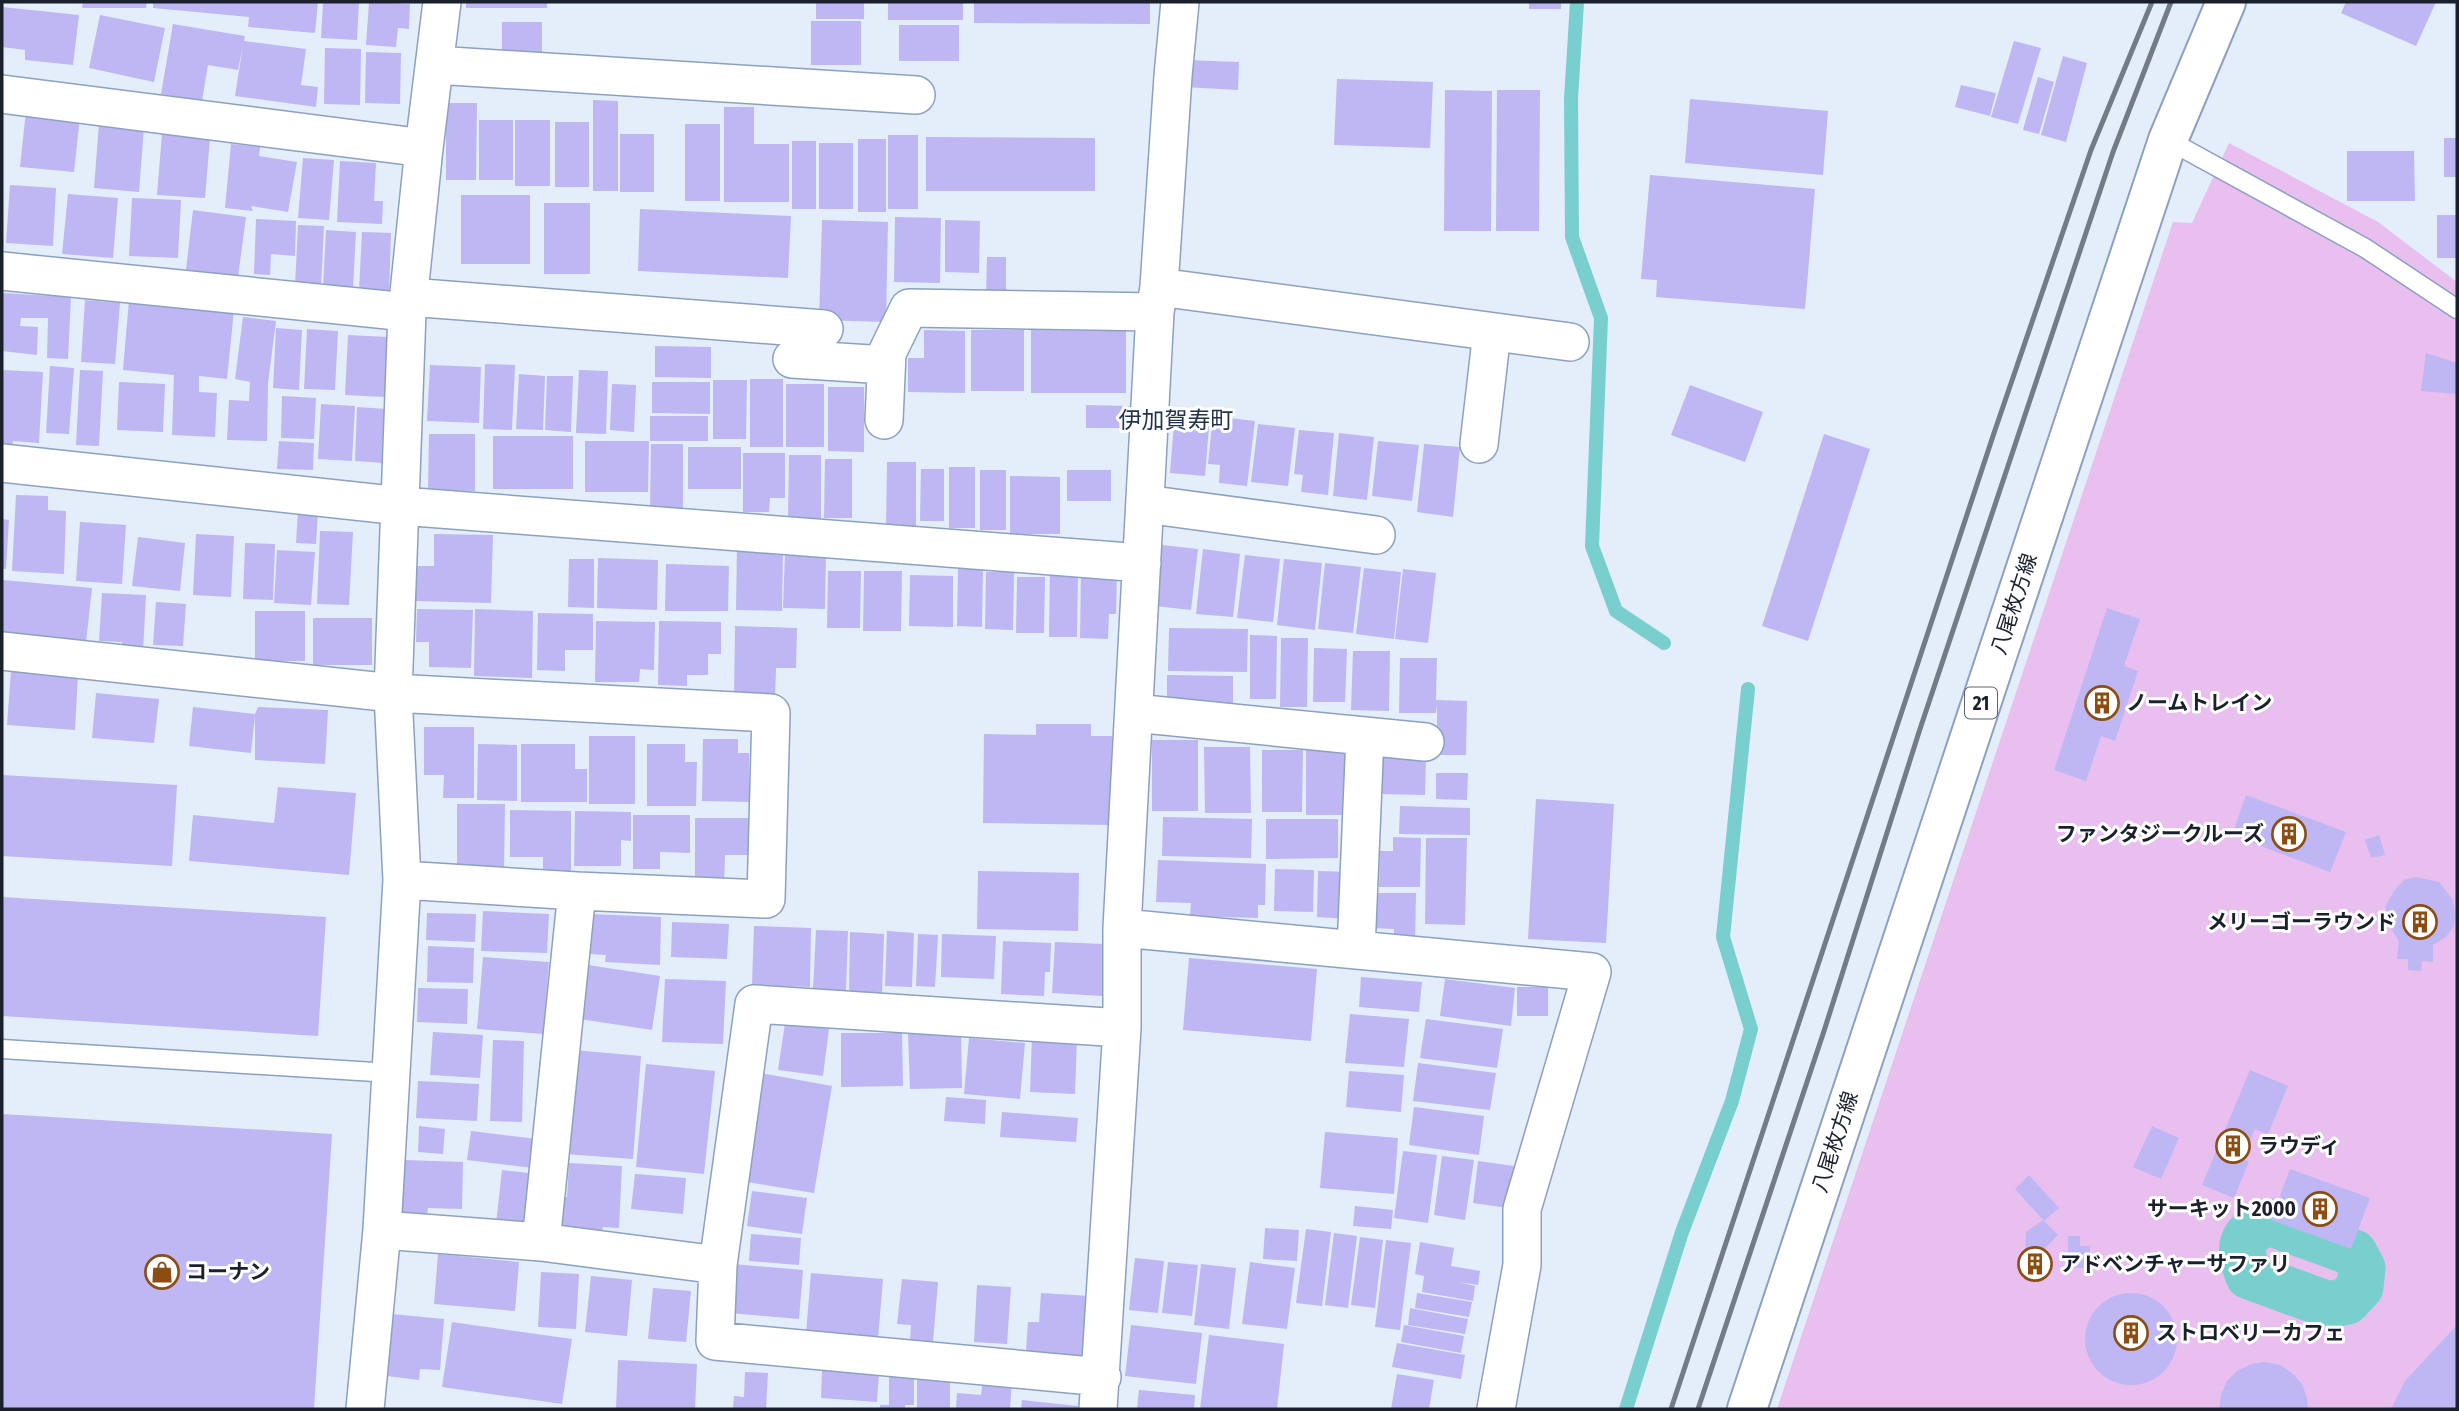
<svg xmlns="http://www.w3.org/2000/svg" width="2459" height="1411" viewBox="0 0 2459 1411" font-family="'Fira Sans Condensed','Noto Sans JP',sans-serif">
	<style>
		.green { fill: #e8bfef }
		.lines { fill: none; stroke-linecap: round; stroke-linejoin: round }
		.stream { stroke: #79cfce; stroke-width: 14 }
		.canal { stroke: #79cfce; stroke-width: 47 }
		.building { fill: #beb7f3 }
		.lane-casing { stroke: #8ca1bf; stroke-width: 21 }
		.street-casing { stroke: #8ca1bf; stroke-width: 40 }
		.primary-casing { stroke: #8ca1bf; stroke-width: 42 }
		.lane { stroke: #fff; stroke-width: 18 }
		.street { stroke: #fff; stroke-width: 37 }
		.primary { stroke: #fff; stroke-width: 38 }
		.rail { stroke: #737b87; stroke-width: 5 }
		.labels { text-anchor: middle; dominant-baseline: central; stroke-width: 6; stroke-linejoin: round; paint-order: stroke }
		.shield { fill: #fff; stroke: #5f646c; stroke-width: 2 }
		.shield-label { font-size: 19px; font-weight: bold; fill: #1a212d }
		.street-label { font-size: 21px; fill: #1a212d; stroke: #fff }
		.poi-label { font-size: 21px; font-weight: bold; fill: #1a212d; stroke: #fff; text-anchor: start }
		.neighbourhood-label { font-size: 23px; fill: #22334b; stroke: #fff }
	</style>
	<rect width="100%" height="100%" fill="#e4edfa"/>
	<path class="green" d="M2229,143L2378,222L2457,282V1409H1777L2173,222L2192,223Z"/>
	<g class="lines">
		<path class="stream" d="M1577,2L1571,99L1572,237L1601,318L1592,546L1616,611L1664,643
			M1626,1409L1682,1232L1732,1101L1751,1029L1723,937L1748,689"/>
		<path class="canal" d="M2269,1222L2354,1253L2362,1268L2360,1287L2347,1301L2329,1305L2249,1276C2237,1248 2240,1233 2269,1222Z"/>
	</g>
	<path class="building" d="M83,2H147L146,8H82Z
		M153,2H318L315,33L248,27L249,17L153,8Z
		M323,2H359L357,40L321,38Z
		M369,2L410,4L409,29L398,28L396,47L366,45Z
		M466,2H547V8H466Z
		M816,2H864V19H816Z
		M888,2H963V20H888Z
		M974,2H1150V24L974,23Z
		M1529,2H1561V9H1529Z
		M2346,2H2436L2416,46L2341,13Z
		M2,7L79,15L73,65L25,60V50L2,47Z
		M100,15L165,28L154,82L89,68Z
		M811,21H861V65H811Z
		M502,22H542V55H502Z
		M173,24L245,36L244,41L306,49L301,85L318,87L316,107L235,96L243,45L238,70L208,65L202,101L161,94Z
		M899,25H959V61H899Z
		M2014,41L2041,48L2018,124L1991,117Z
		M325,48L361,49L360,105L324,104Z
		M366,52L401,53L400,104L365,103Z
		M2063,56L2087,63L2066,142L2041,135Z
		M1185,60L1239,62L1238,90L1184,87Z
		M2038,77L2054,82L2039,134L2023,130Z
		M1337,79L1433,82L1430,148L1334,145Z
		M1961,85L1996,93L1990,116L1955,107Z
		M1445,90L1492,91L1491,231H1444Z
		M1497,90H1540L1539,231H1496Z
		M1690,99L1828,111L1823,175L1685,163Z
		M593,100L618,101V191H593Z
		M446,103H477L476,180H446Z
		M724,107H754V144H789V202H724Z
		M26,111L80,117L74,172L20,167Z
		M479,120H513V180H479Z
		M515,120H550V186H515Z
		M555,122H589V187H555Z
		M99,124L144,127L139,192L94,188Z
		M685,124H720V201H685Z
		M162,134L210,138L205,198L157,195Z
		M620,134H654V192H620Z
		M888,135H918V209H888Z
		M926,137L1095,138V191H926Z
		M2444,138H2457V177H2444Z
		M858,139H886V212H858Z
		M792,141H816V209H792Z
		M819,143H853V209H819Z
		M231,144L260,147L259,156L297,162L288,212L251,206L253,211L225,208Z
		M2347,151H2414L2415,201H2347Z
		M303,158L334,160L329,220L298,218Z
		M340,161L376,163L374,201H383L382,224L337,222Z
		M1650,175L1815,189L1805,309L1656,297L1657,280L1641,279Z
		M10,185L56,188L53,246L6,243Z
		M68,194L118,198L113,258L62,254Z
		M461,195H530V264H461Z
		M132,198L181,200L178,258L129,256Z
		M544,203H590V274H544Z
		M640,209L791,216L788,278L638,271Z
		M193,210L246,217L238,277L186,270Z
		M2437,215H2457V258H2437Z
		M895,217L941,218L940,283L894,282Z
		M256,219L296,221L295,256L271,254L270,275L254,274Z
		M822,220L888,222L886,322L819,320Z
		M945,220L980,221L979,273L945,272Z
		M298,225L324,226L321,288L295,286Z
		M326,230L356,232L353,289L323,288Z
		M362,232L391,233L389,293L359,291Z
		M987,257H1006V297H986Z
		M2,293L71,297L68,359L47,358L48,318H21L20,326L38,327L37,355L2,351Z
		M85,300L120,303L115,364L81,362Z
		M129,300L234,310L227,379L199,376V392L217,393L215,437L172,435L174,375L123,370Z
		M243,317L276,321L268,383L267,441L227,440L229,400L249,401L250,382L235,379Z
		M276,328L302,330L299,390L273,388Z
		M307,329L338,331L335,390L304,389Z
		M924,330L965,331V393L908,392V358H924Z
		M971,330H1024V391H971Z
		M1031,330L1126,331V393H1031Z
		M348,335L388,337L385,397L345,395Z
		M655,346L711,347V378L655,377Z
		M2426,353L2457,363V394L2421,391Z
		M485,364L515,365L512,430L483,429Z
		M430,365L481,367L479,423L427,421Z
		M50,366L74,368L69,434L46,433Z
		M2,370L43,372L39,443L13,441L12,453H2Z
		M80,370L103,371L99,446L76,445Z
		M579,370L608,371L606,434L576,433Z
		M519,374L545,376L543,430L516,429Z
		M547,376H573L571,432L545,430Z
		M750,379H783V447H750Z
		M713,380H747L746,439H713Z
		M119,382L165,384L163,432L117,430Z
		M652,382H710V414L652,413Z
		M612,384L636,385L634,432L610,430Z
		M786,384H824V447H786Z
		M1690,385L1763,412L1745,462L1671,435Z
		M828,387H864V452L828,451Z
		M282,396L316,398L314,439L281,438Z
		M321,404L355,406L352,461L318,459Z
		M1086,405L1129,406V428H1086Z
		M357,407L387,409L384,463L355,461Z
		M1175,412L1210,415L1205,476L1170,473Z
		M650,416H708V441H650Z
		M1213,416L1255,421L1247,486L1219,483L1220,465L1208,464Z
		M1258,424L1295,428L1288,486L1251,482Z
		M1299,430L1334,433L1328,495L1301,492L1303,475L1294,474Z
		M1339,433L1374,437L1367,500L1333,496Z
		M429,434H475V491L428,490Z
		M1824,434L1870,449L1808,641L1762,626Z
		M493,436H573V489H493Z
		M279,441L314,443L313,470L277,469Z
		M585,441H649L648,492H585Z
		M1378,441L1419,445L1412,501L1372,496Z
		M651,444H683V509H650Z
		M1424,444L1460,447L1453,517L1417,512Z
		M688,447H741V489H688Z
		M743,453H785V498H770L769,512H743Z
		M789,455H821V518H788Z
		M825,459H852V518H824Z
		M887,462H916V528H886Z
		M949,467H975V528H949Z
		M921,469H944V521H920Z
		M980,470H1006V530H980Z
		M1067,470H1111V501H1067Z
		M1010,476L1060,477V534H1010Z
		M16,495L48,496V510L66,511L64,574L12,571Z
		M298,511L318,512L316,544L296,543Z
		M2,519L9,520L6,569H2Z
		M80,522L126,525L122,584L76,581Z
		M320,531L353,532L349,605L317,604Z
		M196,534L234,536L231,597L193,595Z
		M434,534L493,535L491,603L415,601V566H434Z
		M138,537L185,543L180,591L132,586Z
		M245,543L275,544L273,600L243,599Z
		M1162,545L1198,549L1191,610L1155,606Z
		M737,546L783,547L782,611L736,610Z
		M1203,549L1240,554L1233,617L1196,614Z
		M277,550L315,552L311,605L274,603Z
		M785,553L826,554L825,609L783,608Z
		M1245,555L1280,559L1273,622L1237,618Z
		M598,558L658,560L657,610L597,608Z
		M569,559H594V608L568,607Z
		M1284,559L1322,563L1315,630L1277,625Z
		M1325,563L1361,567L1353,633L1318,629Z
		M666,564L729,566L728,611H665Z
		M958,568L983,569L982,627L957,626Z
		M1364,568L1401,572L1394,639L1356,634Z
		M1403,569L1436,573L1428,643L1395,639Z
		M1050,570L1078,571L1077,637H1049Z
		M828,571H861L860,628H827Z
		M864,571H902L901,631H863Z
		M1081,571H1117L1116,614H1109L1108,639L1080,638Z
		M986,572H1014L1013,630L985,629Z
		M910,575L953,576V627L909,626Z
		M1017,577H1045L1044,633H1016Z
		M3,580L92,588L86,643L2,635Z
		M102,593L146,595L143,652L122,651V642L99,641Z
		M156,602L186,604L183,646L153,645Z
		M2107,608L2140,619L2124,666L2138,671L2115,741L2101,736L2086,781L2054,770Z
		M417,609L473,610L471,668L429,667V642H416Z
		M475,609L533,611L532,678L474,676Z
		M255,611H305V661H255Z
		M538,613L593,614V650H565V671L537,670Z
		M313,618H372V665H313Z
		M596,621L655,622L654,670L640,669L639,682H595Z
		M659,621L721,622V654H708V675H687V686L658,685Z
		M735,626L797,628L796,668H776L775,698L734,697Z
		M1169,628L1248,629L1247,672L1168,671Z
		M1250,635L1277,636L1276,699H1250Z
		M1281,638H1308L1307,707H1280Z
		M1314,648L1347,649L1345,702H1313Z
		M1353,651H1390L1389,711L1351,710Z
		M1400,658H1437L1436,700L1467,701L1466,755H1437V704L1436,713H1399Z
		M11,671L78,676L75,730L7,725Z
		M1167,675L1233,676V707L1167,706Z
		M96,693L159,699L154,743L92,738Z
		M193,707L255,714L258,707L328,710L325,764L255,760V716L251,753L189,746Z
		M1036,724H1091V736H1112L1111,825L983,823L984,734L1036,735Z
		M424,727H474V798H443L444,775H424Z
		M589,736H635V804H589Z
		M703,739H738V753H749V802L702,801Z
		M1152,740H1198V811H1152Z
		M478,744L517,745V801L477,800Z
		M521,744H575V769H587V802H521Z
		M647,744H685V762H697L696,806H647Z
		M1204,747H1250L1251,813H1205Z
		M1306,748L1351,749L1350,815H1306Z
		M1262,750H1303L1302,812H1262Z
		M1378,756L1426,757L1425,795L1378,794Z
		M1436,773H1468L1467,800L1436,799Z
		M2,775L177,785L172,866L2,856Z
		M278,787L356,793L349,875L189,861L193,815L274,823Z
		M2246,795L2346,832L2330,872L2232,835Z
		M1536,799L1614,804L1606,943L1528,939Z
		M457,804H505L504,869L457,868Z
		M1400,806L1470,808V835L1399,834Z
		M510,810L571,811V873H543V857H510Z
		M575,811L631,812V841L621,840V866H574Z
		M633,815H690V853L660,852V869H633Z
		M1163,817L1252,819L1251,858L1162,856Z
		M695,818H758L757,855H725L724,886H695Z
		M1266,819H1338V858L1266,859Z
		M2379,835L2385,855L2371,858L2365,840Z
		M1393,837L1421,838L1420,887H1379L1380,851H1393Z
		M1426,838H1467L1465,925L1425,924Z
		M1158,860L1266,864L1265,905H1258V918L1190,916L1191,903L1156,902Z
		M1275,869L1314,870L1313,912L1274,911Z
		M978,871L1079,873L1078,931L977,929Z
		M1318,871L1351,872L1349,919L1317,917Z
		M2416,877L2439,882L2453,900L2455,915L2454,926L2446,937L2433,945V962L2422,961L2421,971L2408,970V959H2397L2399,941L2384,918L2386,905L2394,891L2404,880Z
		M1373,893H1416L1415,946H1394V929L1372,928Z
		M2,897L326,917L318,1036L2,1016Z
		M483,911L549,914L547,953L481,951Z
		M427,913L476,914L475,942L426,940Z
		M591,914L661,917L660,965L605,962L606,955L590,954Z
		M672,922L729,924L727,959L671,957Z
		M754,926L811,928L810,987L752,985Z
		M816,930L848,931L846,991L813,990Z
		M887,931L914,933L912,987L885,986Z
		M850,932L884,934L882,994L849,993Z
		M918,934L938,935L935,987L916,986Z
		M942,934L996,936L994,979L941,977Z
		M1003,941L1051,943L1050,972H1045L1044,996L1001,994Z
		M1055,942L1104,944L1102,996L1052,993Z
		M428,946L474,948L473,983L427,982Z
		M483,957L549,962L543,1034L477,1029Z
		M1189,958L1317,969L1311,1041L1183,1030Z
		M588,965L660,976L652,1030L580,1019Z
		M1361,977L1422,982L1419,1012L1359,1007Z
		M665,979L726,981L723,1044L662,1042Z
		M1445,979L1515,988L1511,1026L1440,1016Z
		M1517,987H1548V1016H1517Z
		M418,988L468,989L467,1024L417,1022Z
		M1350,1014L1409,1019L1404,1067L1345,1063Z
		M1426,1019L1503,1029L1497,1068L1420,1058Z
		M785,1023L829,1029L823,1076L778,1070Z
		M433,1032L483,1035L480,1078L430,1075Z
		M961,1032L962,1088L910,1089L908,1033Z
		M841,1033H902L903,1086L841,1087Z
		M1032,1036L1077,1037L1075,1094L1030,1092Z
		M969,1038L1025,1043L1020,1099L964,1094Z
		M493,1040L524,1041L522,1122L490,1121Z
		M574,1050L641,1056L633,1159L565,1154Z
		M1418,1063L1496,1073L1490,1110L1413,1101Z
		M646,1064L715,1071L704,1174L636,1167Z
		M2250,1070L2288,1086L2268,1134L2255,1129L2243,1159L2249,1162L2234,1198L2202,1185Z
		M1349,1071L1404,1075L1401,1112L1346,1107Z
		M760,1073L832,1086L814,1193L741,1181Z
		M418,1081L479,1084L477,1121L416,1118Z
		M946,1097L986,1100L985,1124L944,1121Z
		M1414,1107L1484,1116L1479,1155L1409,1145Z
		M1002,1112L1078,1118L1076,1142L1000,1137Z
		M2,1114L332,1134L314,1409H2Z
		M419,1126L445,1129L443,1154L418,1152Z
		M2152,1126L2179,1138L2161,1179L2133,1167Z
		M471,1131L537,1139L533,1168L467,1160Z
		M1325,1132L1398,1138L1394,1194L1320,1188Z
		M1403,1151L1437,1155L1428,1223L1394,1218Z
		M1442,1156L1474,1160L1465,1220L1434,1215Z
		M404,1160L463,1162L462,1209L428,1208L427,1216L401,1214Z
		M1478,1161L1514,1166L1508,1208L1473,1203Z
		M569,1163L622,1166L619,1228L603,1227L602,1231L557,1229L559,1197H567Z
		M2290,1169L2370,1198L2351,1249L2271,1220Z
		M502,1170L529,1173L523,1227L496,1224Z
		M635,1174L686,1178L683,1214L631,1209Z
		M2029,1175L2059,1208L2044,1221L2015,1189Z
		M752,1191L807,1198L802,1234L747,1226Z
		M1355,1206L1393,1210L1391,1229L1353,1226Z
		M2043,1220L2058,1235L2046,1247L2043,1281L2024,1280L2026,1232Z
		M1265,1228L1299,1230L1297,1261L1263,1259Z
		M1306,1229L1331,1232L1322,1306L1296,1303Z
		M1334,1233L1357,1236L1348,1308L1325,1305Z
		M751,1234L801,1238L799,1265L749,1261Z
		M2068,1236H2080V1246H2090V1268H2068Z
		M1360,1237L1383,1240L1375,1308L1351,1305Z
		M1386,1240L1411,1243L1400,1330L1375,1327Z
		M1420,1242L1454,1248L1451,1266L1480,1271L1478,1285L1459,1282L1475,1286L1473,1301L1422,1292L1424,1276L1415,1274Z
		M438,1254L519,1262L515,1311L434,1304Z
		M1135,1258L1164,1261L1158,1313L1129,1310Z
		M1168,1262L1198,1265L1192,1316L1162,1313Z
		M1250,1262L1295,1268L1287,1329L1242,1324Z
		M733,1264L803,1270L799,1319L729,1313Z
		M1201,1264L1236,1268L1229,1329L1194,1325Z
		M541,1272L579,1274L576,1329L538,1327Z
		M811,1273L883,1279L878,1339L806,1333Z
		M591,1276L632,1280L627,1336L585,1332Z
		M902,1279L938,1282L933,1342L910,1341L911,1325L897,1324Z
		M977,1285L1011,1287L1007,1344L974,1342Z
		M653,1288L691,1291L686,1342L648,1339Z
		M1041,1293L1091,1296L1086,1368L1025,1364L1028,1322H1039Z
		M1417,1293L1472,1302L1469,1317L1415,1308Z
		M2085 1339a46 46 0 1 1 92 0a46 46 0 1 1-92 0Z
		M1410,1308L1468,1319L1465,1334L1408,1325Z
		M392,1314L444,1319L440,1370L420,1369L419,1380L387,1376Z
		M452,1322L572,1339L562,1404L442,1387Z
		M1131,1325L1202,1333L1196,1384L1125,1376Z
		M1404,1325L1464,1336L1461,1353L1401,1342Z
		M2457,1325V1409H2391L2405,1381Z
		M1209,1335L1284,1344L1277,1409H1200Z
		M1397,1343L1465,1355L1461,1379L1392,1367Z
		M618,1360L697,1364L695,1409H616Z
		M2265,1362L2280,1365L2292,1373L2302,1384L2307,1398L2308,1409H2219L2221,1395L2227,1381L2237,1371L2251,1364Z
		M822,1370L879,1373L877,1402L821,1398Z
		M889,1370H914V1405H905V1409H880V1405H889Z
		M745,1372L768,1373L766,1409H733L734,1396L744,1397Z
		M1397,1374L1434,1380L1429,1409H1391Z
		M983,1379L1012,1381L1010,1409H956L957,1393L981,1395Z
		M917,1380H950V1409H917Z
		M1139,1390L1195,1395L1194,1409H1137Z
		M1022,1400L1078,1406L1077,1409H1021Z"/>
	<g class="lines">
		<g class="lane-casing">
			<path id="lane" d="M2168,140L2365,248L2457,309
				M2,1049L391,1073"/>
		</g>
		<g class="street-casing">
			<path id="street" d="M435,65L916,95
				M2,94L424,148
				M2,271L407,312
				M1159,287L1570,342
				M409,297L824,329
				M792,359L886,365
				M884,420L887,353L909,308L1155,312
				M1479,444L1492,332
				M2,463L401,506L1142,563
				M1145,504L1376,535
				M2,651L393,693L771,713L766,899L577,891L402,880
				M1134,713L1425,742
				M1122,928L1592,972L1522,1209V1265L1496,1409
				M1356,950L1365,736
				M382,1230L541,1242L718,1265
				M541,1242L577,891
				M1102,1377L715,1341L718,1265L754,1004L1122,1028
				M365,1409L382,1230L402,880L393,693L407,312L424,148L442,2
				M1098,1409L1122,1028V928L1155,312L1159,287L1173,76L1180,2"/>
		</g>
		<g class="primary-casing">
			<path id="primary" d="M1747,1409L2168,140L2226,2"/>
		</g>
		<use href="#lane" class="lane"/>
		<use href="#street" class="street"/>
		<use href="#primary" class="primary"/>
		<path class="rail" d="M1671,1409L1994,433L2091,150L2152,2
			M1698,1409L1824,1031L1919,732L2113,152L2171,2"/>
	</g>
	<defs>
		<g id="building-ring" transform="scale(1.75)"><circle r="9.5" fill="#fff" stroke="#8c4d13" stroke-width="1.5"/><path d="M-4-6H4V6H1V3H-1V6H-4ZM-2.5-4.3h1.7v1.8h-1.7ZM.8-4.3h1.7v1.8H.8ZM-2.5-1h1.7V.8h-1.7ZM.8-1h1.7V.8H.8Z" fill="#8c4d13"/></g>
		<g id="shop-ring" transform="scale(1.75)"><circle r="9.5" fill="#fff" stroke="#8c4d13" stroke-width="1.5"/><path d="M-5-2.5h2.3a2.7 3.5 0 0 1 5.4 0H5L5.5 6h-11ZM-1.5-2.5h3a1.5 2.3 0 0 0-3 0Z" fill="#8c4d13"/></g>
	</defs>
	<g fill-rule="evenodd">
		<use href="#building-ring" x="2102" y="703"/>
		<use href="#building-ring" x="2289" y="834"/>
		<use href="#building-ring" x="2420" y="922"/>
		<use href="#building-ring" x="2233" y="1146"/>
		<use href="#building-ring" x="2320" y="1209"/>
		<use href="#building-ring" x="2035" y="1264"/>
		<use href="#shop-ring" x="162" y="1272"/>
		<use href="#building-ring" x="2131" y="1333"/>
	</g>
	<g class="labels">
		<rect class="shield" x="1965" y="687.5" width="32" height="31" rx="5"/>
		<g class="shield-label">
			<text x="1981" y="703">21</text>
		</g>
		<g class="street-label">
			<text transform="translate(2014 604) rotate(-72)">八尾枚方線</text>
			<text transform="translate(1835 1142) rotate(-72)">八尾枚方線</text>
		</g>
		<g class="poi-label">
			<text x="2126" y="703">ノームトレイン</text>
			<text x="2264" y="834" text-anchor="end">ファンタジークルーズ</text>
			<text x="2396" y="922" text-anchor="end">メリーゴーラウンド</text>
			<text x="2258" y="1146">ラウディ</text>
			<text x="2296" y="1209" text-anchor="end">サーキット2000</text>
			<text x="2060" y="1264">アドベンチャーサファリ</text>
			<text x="186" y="1272">コーナン</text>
			<text x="2156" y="1333">ストロベリーカフェ</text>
		</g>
		<g class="neighbourhood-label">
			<text x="1176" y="420">伊加賀寿町</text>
		</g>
	</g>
	<rect width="2459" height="1411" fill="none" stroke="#1a212d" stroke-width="7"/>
</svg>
